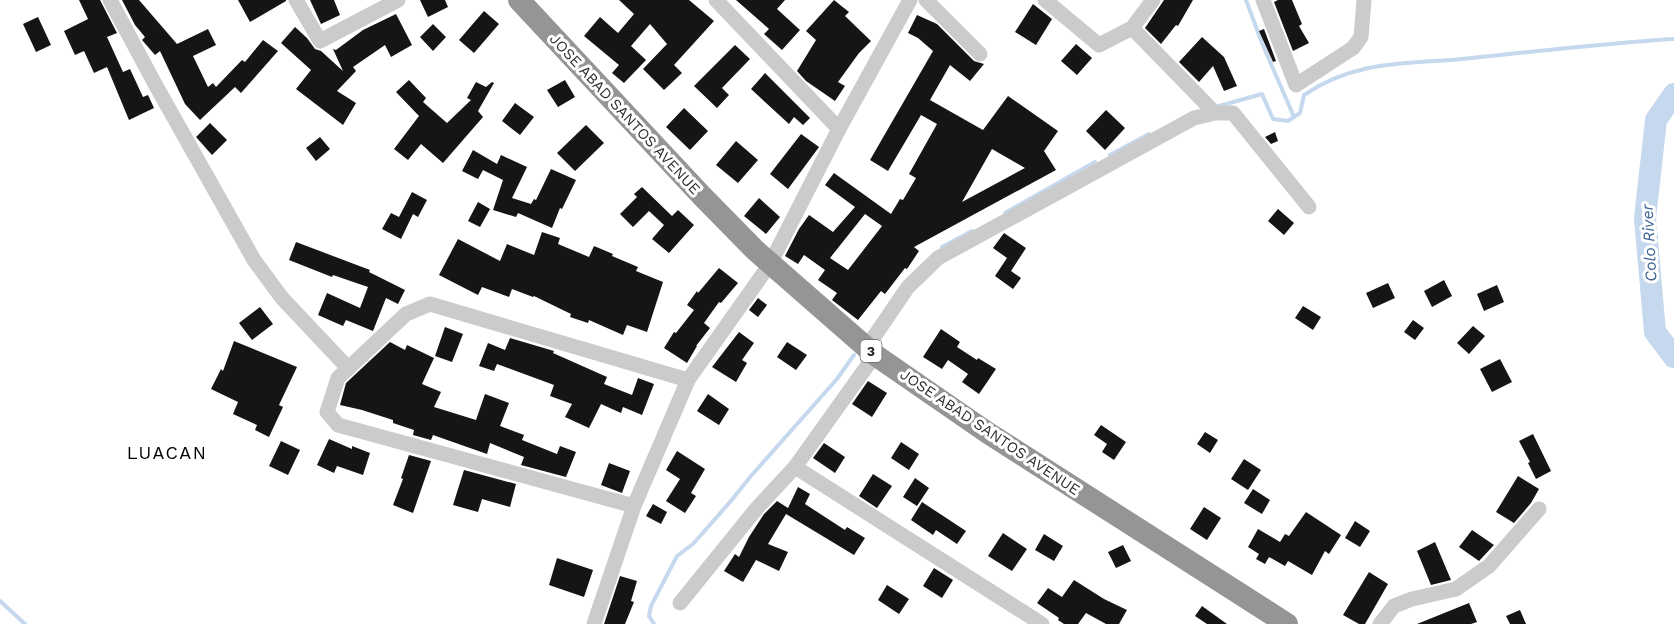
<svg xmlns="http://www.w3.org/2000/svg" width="1674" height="624" viewBox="0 0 1674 624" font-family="'Work Sans',sans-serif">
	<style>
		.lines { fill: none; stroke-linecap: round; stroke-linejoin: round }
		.stream { stroke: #c5d8ed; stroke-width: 4 }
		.river { stroke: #c5d8ed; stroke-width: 22 }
		.building { fill: #151515; fill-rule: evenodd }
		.minor { stroke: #cbcbcb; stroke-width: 15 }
		.highway { stroke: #959595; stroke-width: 22 }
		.labels { text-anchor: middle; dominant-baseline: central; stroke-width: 6; stroke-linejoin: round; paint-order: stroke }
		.shield { fill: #fff; stroke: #6d6d6d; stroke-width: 1.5 }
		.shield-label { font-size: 14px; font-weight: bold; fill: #2e2e2e }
		.street-label { font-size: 15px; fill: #2e2e2e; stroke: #fff }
		.water-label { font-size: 16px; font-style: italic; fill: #386393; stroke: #fff }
		.quarter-label { font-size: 18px; letter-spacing: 1.5px; fill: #000; stroke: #fff }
	</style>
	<rect width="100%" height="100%" fill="#fff"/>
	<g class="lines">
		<path class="stream" d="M1246,0L1262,43L1294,117
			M1219,106L1262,94L1273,119L1288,121L1300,113L1304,95C1359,58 1410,65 1472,58C1540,51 1607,43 1674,39
			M1110,155L1149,134
			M1005,213L1095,162
			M942,247L972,231
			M0,601L25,624
			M654,624L649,616L651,606L677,556L693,544L730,502L751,476L837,379L854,355"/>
		<path class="river" d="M1674,94L1656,120L1645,218L1655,332L1674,357"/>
	</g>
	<path class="building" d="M79,0H100L117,33L107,37L123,72L130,69L143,97L148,95L154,108L129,120L107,67L94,73L84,51L75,55L64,31L88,19Z
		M122,0H139L177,44L208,29L216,45L193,56L208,87L213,83L216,87L242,60L245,62L263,40L278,51L241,93L235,87L200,120L185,104L160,51L155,55L142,40L145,37L135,25Z
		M238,0H286V1L250,22Z
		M310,0H334L340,15L321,24Z
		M420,0H445L448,7L428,17Z
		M619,0H689L714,21L674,65L682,73L664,90L643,69L667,44L650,24L631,46L646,60L624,83L612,73L619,65L584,36L600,17L618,33L634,14Z
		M736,0H785L777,9L800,30L782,50L764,34L769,29Z
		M834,0L849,12L845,16L871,41L859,53L838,82L845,86L835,101L806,81L797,71L816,40L806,31Z
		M1164,0H1193L1178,26L1176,25L1161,44L1145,28Z
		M1278,0H1292L1302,24L1299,26L1309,43L1293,51L1274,2Z
		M1033,4L1052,19L1036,45L1015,32Z
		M484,11L499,24L474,53L459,40Z
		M396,14L412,45L391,57L385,45L353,67L356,71L337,91L356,103L343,125L296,89L311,70L281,43L295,27L307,38L315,49L321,51L343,71L333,49L336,50L363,30Z
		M917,15L937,24L974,61L984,64L970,81L950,65L930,100L983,130L1008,96L1058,131L1044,151L1056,170L914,247L919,251L907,269L905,268L885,294L881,291L858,320L832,300L837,293L818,280L825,270L804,255L798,264L785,256L799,229L809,215L833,232L855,207L825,185L834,173L891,214L900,199L903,200L916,178L909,174L937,124L921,115L888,171L870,160L933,51L918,38L908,33ZM992,149L1025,168L962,202ZM865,214L882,226L848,270L830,258Z
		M38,17L51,45L36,52L23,24Z
		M433,24L446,37L433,51L420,37Z
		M1264,29L1276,61L1273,62L1259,31Z
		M1202,37L1224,57L1237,86L1224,91L1213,66L1199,82L1179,62Z
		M1076,44L1092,58L1077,75L1061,61Z
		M735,45L750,59L722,88L729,95L717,108L694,86Z
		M765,73L810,118L803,125L794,117L789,124L751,89Z
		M409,80L426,98L423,102L447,123L471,100L467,98L476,82L486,87L492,82L494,83L478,111L483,117L443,163L421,144L408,160L394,149L419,116L396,92Z
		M565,80L575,97L558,107L547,90Z
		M515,103L534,117L520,135L502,121Z
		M684,108L708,131L690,150L666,127Z
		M1106,110L1125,128L1105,150L1086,131Z
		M210,123L227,140L212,155L196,137Z
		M586,125L604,143L575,171L557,153Z
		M1275,132L1278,141L1271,144L1265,137Z
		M801,134L819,147L788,189L770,174Z
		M320,137L330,149L316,161L306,148Z
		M736,141L758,160L738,183L716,165Z
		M473,150L497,164L501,155L527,167L512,198L531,204L534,199L536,200L551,169L576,180L562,209L560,208L552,228L518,213L516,217L493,210L503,180L483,170L478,179L462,171Z
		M642,187L672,216L678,210L694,225L669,253L652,239L664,225L649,211L633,227L620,214L637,197L634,194Z
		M412,192L427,200L418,217L413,214L401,239L382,229L391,213L399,217Z
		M759,198L780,217L766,234L744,216Z
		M478,202L490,209L480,227L468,221Z
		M1278,209L1294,223L1284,235L1268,221Z
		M542,232L560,238L558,244L589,257L594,246L613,254L612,256L638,267L636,271L663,282L647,332L627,325L623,335L589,320L588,323L570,317L571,314L534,296L533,297L512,289L509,297L482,287L478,295L439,275L458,239L500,261L507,244L534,255Z
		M1004,233L1026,248L1011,271L1021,278L1013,289L995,276L1007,258L993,248Z
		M296,242L370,270L369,272L405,290L398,304L386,298L373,331L346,320L343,326L318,315L327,293L360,308L368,287L333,275L332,277L289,260Z
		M719,268L738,283L721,303L719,302L704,323L710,328L696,346H697L687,363L664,348L674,332L676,333L694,310L687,305L697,291L698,293Z
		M1444,280L1452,296L1432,307L1424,291Z
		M1388,283L1395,298L1373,308L1366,293Z
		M1497,285L1504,302L1484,311L1477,294Z
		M758,298L767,305L758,317L749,310Z
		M1303,306L1321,317L1313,330L1295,318Z
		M260,307L273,324L252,340L239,323Z
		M1413,320L1424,328L1415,340L1404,332Z
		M1473,326L1485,336L1469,354L1457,343Z
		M445,327L463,334L452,362L435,356Z
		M941,329L960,342L957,347L977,360L978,358L996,369L979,394L962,382L968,374L948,360L942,369L923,357Z
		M739,332L754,343L742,360L747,363L736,382L712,367Z
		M510,338L554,351L553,353L607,377L604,384L632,395L638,378L654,384L642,415L623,407L621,413L601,404L589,428L565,417L572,404L550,396L554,385L497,364L494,371L479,366L488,343L505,350Z
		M234,341L297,367L279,405L283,407L269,437L255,430L257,425L233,414L238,402L211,389L221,369L223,371Z
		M390,342L405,350L407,345L434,358L422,384L441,392L434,407L476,420L485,394L509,403L500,426L524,435L522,440L557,454L560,446L576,452L566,477L521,465L524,457L490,443L487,454L433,435L431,440L413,435L414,430L393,423V420L362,410L340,405L346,383Z
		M787,342L807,355L796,370L777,357Z
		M1500,359L1512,382L1492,392L1480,369Z
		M868,381L887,393L872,417L852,404Z
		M708,394L729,409L719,425L697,411Z
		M1101,425L1126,442L1114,460L1102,452L1107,444L1094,435Z
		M1205,432L1218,440L1210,453L1197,444Z
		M1533,434L1551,471L1536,479L1528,463L1530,462L1519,441Z
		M329,439L352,449V446L370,453L363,475L337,466L334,473L317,465Z
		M281,441L300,450L288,475L269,466Z
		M901,442L919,454L909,470L891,458Z
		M824,443L845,457L835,473L813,458Z
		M677,451L705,469L691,493L696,496L685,513L666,501L680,479L666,470Z
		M409,455L431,461L413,513L393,505L403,479L401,478Z
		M1244,459L1261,470L1248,490L1231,479Z
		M609,463L630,471L622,493L601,485Z
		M464,470L516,484L510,507L482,499L478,512L453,505Z
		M873,474L892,486L877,508L859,496Z
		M1518,476L1539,489L1531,503L1514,523L1496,512Z
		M915,478L929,488L917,506L903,497Z
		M798,487L810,494L805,504L845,530L847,527L865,538L854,555L786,514L768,544L788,552L779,571L756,560L743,582L724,571L735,554L739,557L749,537L764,514L777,501L788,508Z
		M1253,489L1270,500L1262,514L1244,503Z
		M922,502L966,531L957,544L936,530L933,535L911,520Z
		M653,504L667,512L661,524L646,516Z
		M1204,507L1221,518L1207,540L1190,529Z
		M1306,512L1341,535L1329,554L1325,551L1312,575L1288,561L1285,566L1269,557L1265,564L1256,559L1259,554L1248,547L1258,529L1280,542L1285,534L1289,536Z
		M1355,521L1370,531L1360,547L1345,538Z
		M1472,530L1494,545L1479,561L1459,547Z
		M1003,533L1027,549L1012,571L988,556Z
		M1044,534L1063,546L1054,561L1035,550Z
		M1435,542L1451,580L1431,585L1417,551Z
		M1123,545L1131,561L1116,568L1108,552Z
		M557,558L593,570L584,597L549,585Z
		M934,568L953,580L942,598L923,586Z
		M1369,572L1388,584L1365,624H1359L1343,615Z
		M620,576L637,581L631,601L634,602L625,624H604Z
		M1074,580L1104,599L1127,610L1119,624H1106L1086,613L1078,624H1064L1058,620L1059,618L1037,603L1048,588L1062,597Z
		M887,585L909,599L899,614L878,600Z
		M1469,603L1477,622L1471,624H1417Z
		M1202,606L1227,624H1207L1195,616Z
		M1520,610L1526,624H1510L1506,616Z"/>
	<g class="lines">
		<path class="minor" d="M110,0L155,84L254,260L282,298L348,368
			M296,0L320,41L398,0
			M716,0L839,129
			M926,0L980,54
			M1045,0L1099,45L1132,28L1153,0
			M1263,0L1296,85L1353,48L1361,37L1364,0
			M1132,28L1215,113
			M867,347L908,287L938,258L1194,118L1215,113H1233L1309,207
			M875,355L795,467L1042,624
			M634,506L338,425L327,412L338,378L406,314L430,304L688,380
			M680,603L757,508L795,467
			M594,624L634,506L688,380L770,264L839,129L910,0
			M1380,624L1394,606L1412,599L1456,589L1489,566L1539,509"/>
		<path class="highway" d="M519,0L702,196L755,250L875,355L988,433L1287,624"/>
	</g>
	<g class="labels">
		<rect class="shield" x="860.5" y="340" width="21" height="22" rx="4.5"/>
		<g class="shield-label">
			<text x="871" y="351">3</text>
		</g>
		<g class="street-label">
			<text transform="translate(625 114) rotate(47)">JOSE ABAD SANTOS AVENUE</text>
			<text transform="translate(990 432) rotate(34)">JOSE ABAD SANTOS AVENUE</text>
		</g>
		<g class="water-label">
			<text transform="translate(1649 243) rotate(-93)">Colo River</text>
		</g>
		<g class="quarter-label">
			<text x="167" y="452">LUACAN</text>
		</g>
	</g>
</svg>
